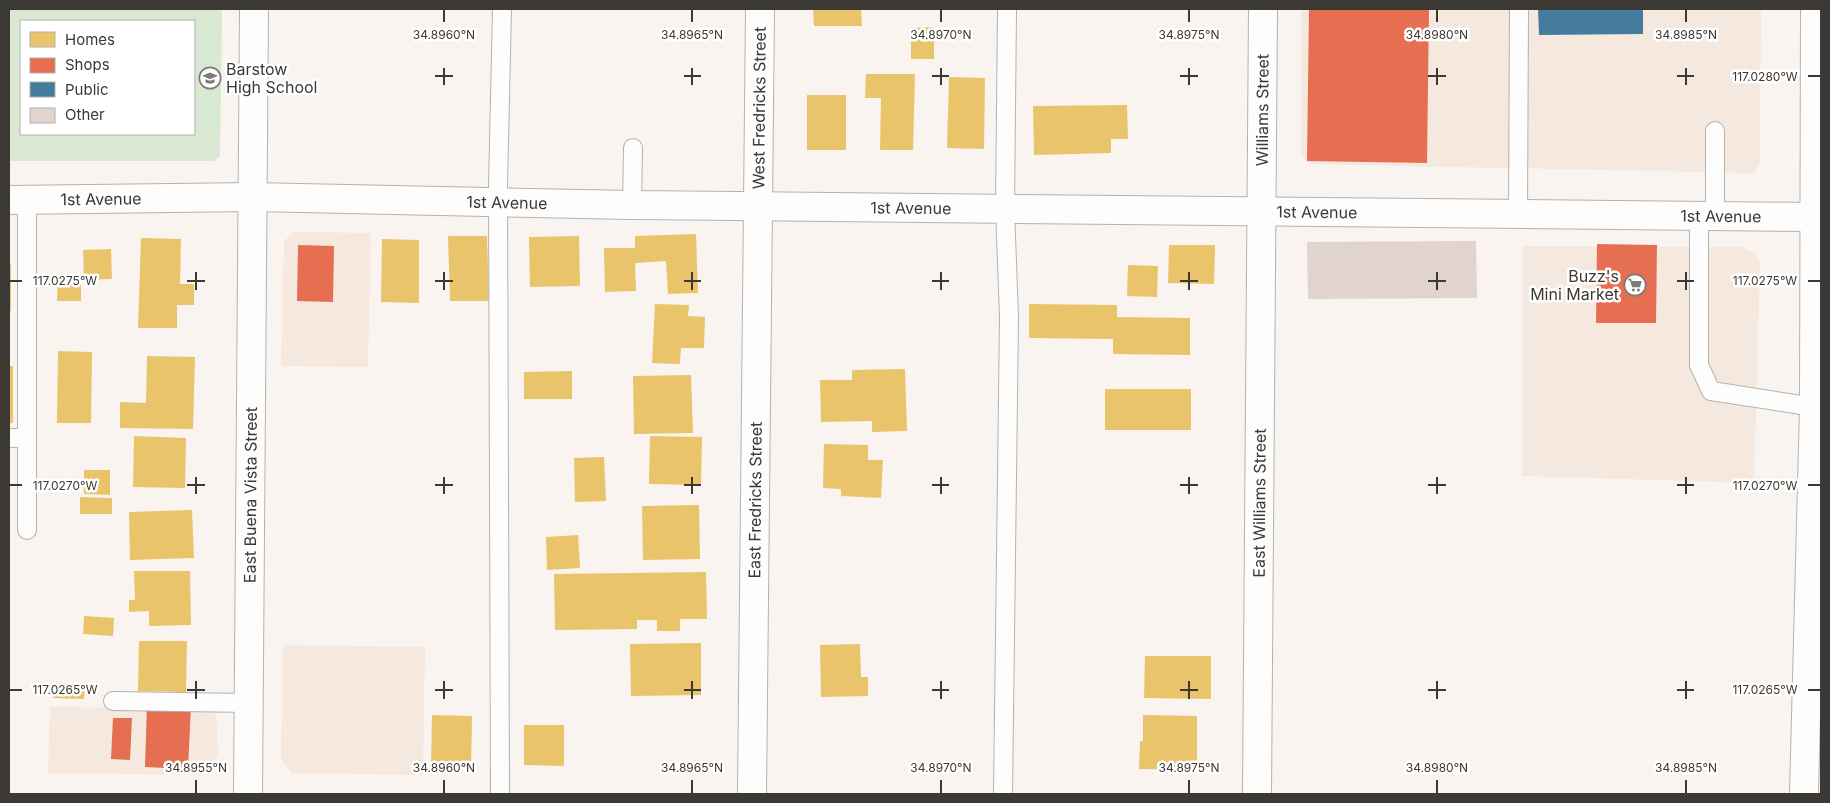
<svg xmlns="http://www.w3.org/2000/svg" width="1830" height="803" viewBox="0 0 1830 803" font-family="Inter,sans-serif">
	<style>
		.built { fill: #f4e8df }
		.pitch { fill: #d9e8d3; fill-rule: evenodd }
		.homes { fill: #e9c46a }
		.shops { fill: #e76f51 }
		.public { fill: #457b9d }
		.building { fill: #e1d3ce }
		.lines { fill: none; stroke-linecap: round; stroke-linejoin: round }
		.lane-casing { stroke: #b5b1ad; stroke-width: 20 }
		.street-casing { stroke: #b5b1ad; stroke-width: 30 }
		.secondary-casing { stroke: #b5b1ad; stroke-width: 30 }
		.primary-casing { stroke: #b5b1ad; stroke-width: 30 }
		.lane { stroke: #fefdfd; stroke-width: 18 }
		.street { stroke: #fefdfd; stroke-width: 28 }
		.secondary { stroke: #fefdfd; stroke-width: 28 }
		.primary { stroke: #fefdfd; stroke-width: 28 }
		.ticks { fill: none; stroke: #3c3834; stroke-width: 2 }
		.labels { text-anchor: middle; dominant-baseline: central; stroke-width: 5; stroke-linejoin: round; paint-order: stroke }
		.poi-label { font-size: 16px; fill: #3c3834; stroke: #fff; text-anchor: start }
		.street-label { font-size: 16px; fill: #3c3834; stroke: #fff }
		.ticks-label { font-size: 12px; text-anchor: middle; fill: #3c3834; stroke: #fff; stroke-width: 5; stroke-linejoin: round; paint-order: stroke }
	</style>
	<rect width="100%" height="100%" fill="#f9f4f0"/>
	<path class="built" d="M1301,9H1761L1760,163L1755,173L1309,164L1301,154Z
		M293,232L371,233L368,367L281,366L284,241Z
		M1523,246L1742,247L1756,254L1760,263L1754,483L1522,476Z
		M283,645L425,647L423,775L292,773L281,759Z
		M50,707L216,709L218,755L212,767L199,775L48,773Z"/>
	<path class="pitch" d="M9,9H222L220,156L214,161H9ZM21,21H194V134H21Z"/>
	<path class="homes" d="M813,9H861L862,26H814Z
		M934,27V59H911V28Z
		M866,74H915L913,150H880L881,98H865Z
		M949,77L985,78L984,149L947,148Z
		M807,95H846V150H807Z
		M1127,105L1128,139H1111V153L1034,155L1033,106Z
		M696,234L698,293L668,294L666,261L635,263L636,291L605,292L604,248H635V236Z
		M448,236H487L489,301H450Z
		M579,236L580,286L530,287L529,237Z
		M141,238L181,239L180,284H194V305H177V328H138Z
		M382,239L419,240V303L381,302Z
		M1169,245H1215L1214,284L1168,283Z
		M111,249L112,279L84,280L83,250Z
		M9,264L11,265V311H9Z
		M1128,265L1158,266L1157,297L1127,296Z
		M58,276L81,277V301H57Z
		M655,304L689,305L688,316L705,317L704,348H681L680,364L652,363Z
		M1029,304L1117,305V317L1190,318V355L1113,354V339L1029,338Z
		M58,351L92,352L91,423H57Z
		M147,356L195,357L193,429L120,428V402L146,403Z
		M9,366H13V423H9Z
		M905,369L907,431L872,432V421L821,422L820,380H852V370Z
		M572,371V399H524V372Z
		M691,375L693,433L634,434L633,376Z
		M1105,389H1191V430H1105Z
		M134,436L186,438L185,488L133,487Z
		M650,436L702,437L701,485L649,484Z
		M824,444L868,445V460H883L881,498L841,496V489L823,488Z
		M604,457L606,501L575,502L574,458Z
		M84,470H110V495L84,494Z
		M80,497L112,498V514H80Z
		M699,505L700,559L643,560L642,506Z
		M192,510L194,558L130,560L129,512Z
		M578,535L580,568L547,570L546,537Z
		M134,571H190L191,625L149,626V611L129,612V600H135Z
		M706,572L707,619H680V631H657V620H637V629L555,630L554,574Z
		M84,616L114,618L113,636L83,634Z
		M139,641H187L186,692L138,691Z
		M701,643V695L631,696L630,644Z
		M860,644L861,677H868V696L821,697L820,645Z
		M1145,656H1211V699L1144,698Z
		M53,683L85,684L84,699L53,698Z
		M432,715L472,716L471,768L431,767Z
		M1143,715L1197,716V770L1139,769L1140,741H1143Z
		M524,725H564V766L524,765Z"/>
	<path class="shops" d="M1309,9H1429L1427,163L1307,161Z
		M1597,244L1657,245L1656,323H1596Z
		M298,245L334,246L333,302L297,301Z
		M147,704L191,706L188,769L145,767Z
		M113,718H132L130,760L111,759Z"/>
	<path class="public" d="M1538,9H1643V34L1539,35Z"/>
	<path class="building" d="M1476,241L1477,298L1308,299L1307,242Z"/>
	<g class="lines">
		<g class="lane-casing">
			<path id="lane" d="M1715,131V216
				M27,200V530
				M632,205L633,148
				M1518,214L1519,9
				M1699,216V365L1711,391L1814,407
				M9,438H27
				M113,701L249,703
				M500,794L498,186L502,9
				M1003,794L1009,317L1005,209L1007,9"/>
		</g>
		<g class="street-casing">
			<g id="street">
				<path id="s1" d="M248,794L254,9"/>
				<path id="s2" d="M752,794L760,9"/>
				<path id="s3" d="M1257,794L1263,9"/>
			</g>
		</g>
		<g class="secondary-casing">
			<g id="secondary">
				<path id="s4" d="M9,200L253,197L632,205L1815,217"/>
			</g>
		</g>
		<g class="primary-casing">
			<path id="primary" d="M1804,794L1814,407L1815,9"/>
		</g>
		<use href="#lane" class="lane"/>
		<use href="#street" class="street"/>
		<use href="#secondary" class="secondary"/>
		<use href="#primary" class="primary"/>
	</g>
	<path class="ticks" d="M444,10V22M692,10V22M941,10V22M1189,10V22M1437,10V22M1686,10V22M444,68V85M692,68V85M941,68V85M1189,68V85M1437,68V85M1686,68V85M435,76H453M684,76H701M932,76H949M1180,76H1198M1428,76H1446M1677,76H1694M1808,76H1820M196,272V290M444,272V290M692,272V290M941,272V290M1189,272V290M1437,272V290M1686,272V290M10,281H22M187,281H205M435,281H453M684,281H701M932,281H949M1180,281H1198M1428,281H1446M1677,281H1694M1808,281H1820M196,477V494M444,477V494M692,477V494M941,477V494M1189,477V494M1437,477V494M1686,477V494M10,485H22M187,485H205M435,485H453M684,485H701M932,485H949M1180,485H1198M1428,485H1446M1677,485H1694M1808,485H1820M196,681V699M444,681V699M692,681V699M941,681V699M1189,681V699M1437,681V699M1686,681V699M10,690H22M187,690H205M435,690H453M684,690H701M932,690H949M1180,690H1198M1428,690H1446M1677,690H1694M1808,690H1820M196,780V793M444,780V793M692,780V793M941,780V793M1189,780V793M1437,780V793M1686,780V793"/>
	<defs>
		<g id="school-ring" transform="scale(1.125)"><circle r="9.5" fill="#fff" stroke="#7e7a76" stroke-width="1.5"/><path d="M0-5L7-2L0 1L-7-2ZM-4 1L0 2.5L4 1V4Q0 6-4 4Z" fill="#7e7a76"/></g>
		<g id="supermarket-ring" transform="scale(1.125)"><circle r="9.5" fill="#fff" stroke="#7e7a76" stroke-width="1.5"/><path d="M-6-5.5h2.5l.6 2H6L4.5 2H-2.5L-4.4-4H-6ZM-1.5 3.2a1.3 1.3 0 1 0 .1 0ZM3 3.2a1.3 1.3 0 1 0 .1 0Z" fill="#7e7a76"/></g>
	</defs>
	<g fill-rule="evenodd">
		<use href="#school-ring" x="210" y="78"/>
		<use href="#supermarket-ring" x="1635" y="285"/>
	</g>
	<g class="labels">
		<g class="poi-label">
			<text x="226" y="69">Barstow<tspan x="226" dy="18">High School</tspan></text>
			<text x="1619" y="276" text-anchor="end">Buzz's<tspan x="1619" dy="18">Mini Market</tspan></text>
		</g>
		<g class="street-label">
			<text stroke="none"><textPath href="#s2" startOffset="686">West Fredricks Street</textPath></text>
			<text stroke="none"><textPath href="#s3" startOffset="684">Williams Street</textPath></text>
			<text stroke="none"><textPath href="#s4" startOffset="92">1st Avenue</textPath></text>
			<text stroke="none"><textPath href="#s4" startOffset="498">1st Avenue</textPath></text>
			<text stroke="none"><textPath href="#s4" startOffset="902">1st Avenue</textPath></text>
			<text stroke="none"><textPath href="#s4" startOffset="1308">1st Avenue</textPath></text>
			<text stroke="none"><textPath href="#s4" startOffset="1712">1st Avenue</textPath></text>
			<text stroke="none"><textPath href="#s1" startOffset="299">East Buena Vista Street</textPath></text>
			<text stroke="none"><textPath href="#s2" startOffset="294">East Fredricks Street</textPath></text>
			<text stroke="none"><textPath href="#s3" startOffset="291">East Williams Street</textPath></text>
		</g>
	</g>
	<g class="ticks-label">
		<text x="444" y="39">34.8960°N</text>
		<text x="692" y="39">34.8965°N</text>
		<text x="941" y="39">34.8970°N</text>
		<text x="1189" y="39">34.8975°N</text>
		<text x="1437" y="39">34.8980°N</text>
		<text x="1686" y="39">34.8985°N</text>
		<text x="1765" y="81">117.0280°W</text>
		<text x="1765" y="285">117.0275°W</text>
		<text x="65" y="285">117.0275°W</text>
		<text x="1765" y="490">117.0270°W</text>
		<text x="65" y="490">117.0270°W</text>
		<text x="1765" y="694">117.0265°W</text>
		<text x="65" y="694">117.0265°W</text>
		<text x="196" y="772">34.8955°N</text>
		<text x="444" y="772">34.8960°N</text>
		<text x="692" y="772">34.8965°N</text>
		<text x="941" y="772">34.8970°N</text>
		<text x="1189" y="772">34.8975°N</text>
		<text x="1437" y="772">34.8980°N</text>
		<text x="1686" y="772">34.8985°N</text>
	</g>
	<rect width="1830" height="803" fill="none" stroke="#3c3834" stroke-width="20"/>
	<rect x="20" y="20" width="175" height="115" fill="#ffffff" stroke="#b1afae"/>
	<rect x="30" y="32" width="25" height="15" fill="#e9c46a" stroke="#b1afae"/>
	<text x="65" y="45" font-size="15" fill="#3c3834">Homes</text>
	<rect x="30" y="58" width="25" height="15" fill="#e76f51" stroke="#b1afae"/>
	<text x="65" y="70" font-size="15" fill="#3c3834">Shops</text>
	<rect x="30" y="82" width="25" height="15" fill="#457b9d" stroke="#b1afae"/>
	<text x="65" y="95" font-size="15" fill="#3c3834">Public</text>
	<rect x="30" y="108" width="25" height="15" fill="#e1d3ce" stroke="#b1afae"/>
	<text x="65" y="120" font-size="15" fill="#3c3834">Other</text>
</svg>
